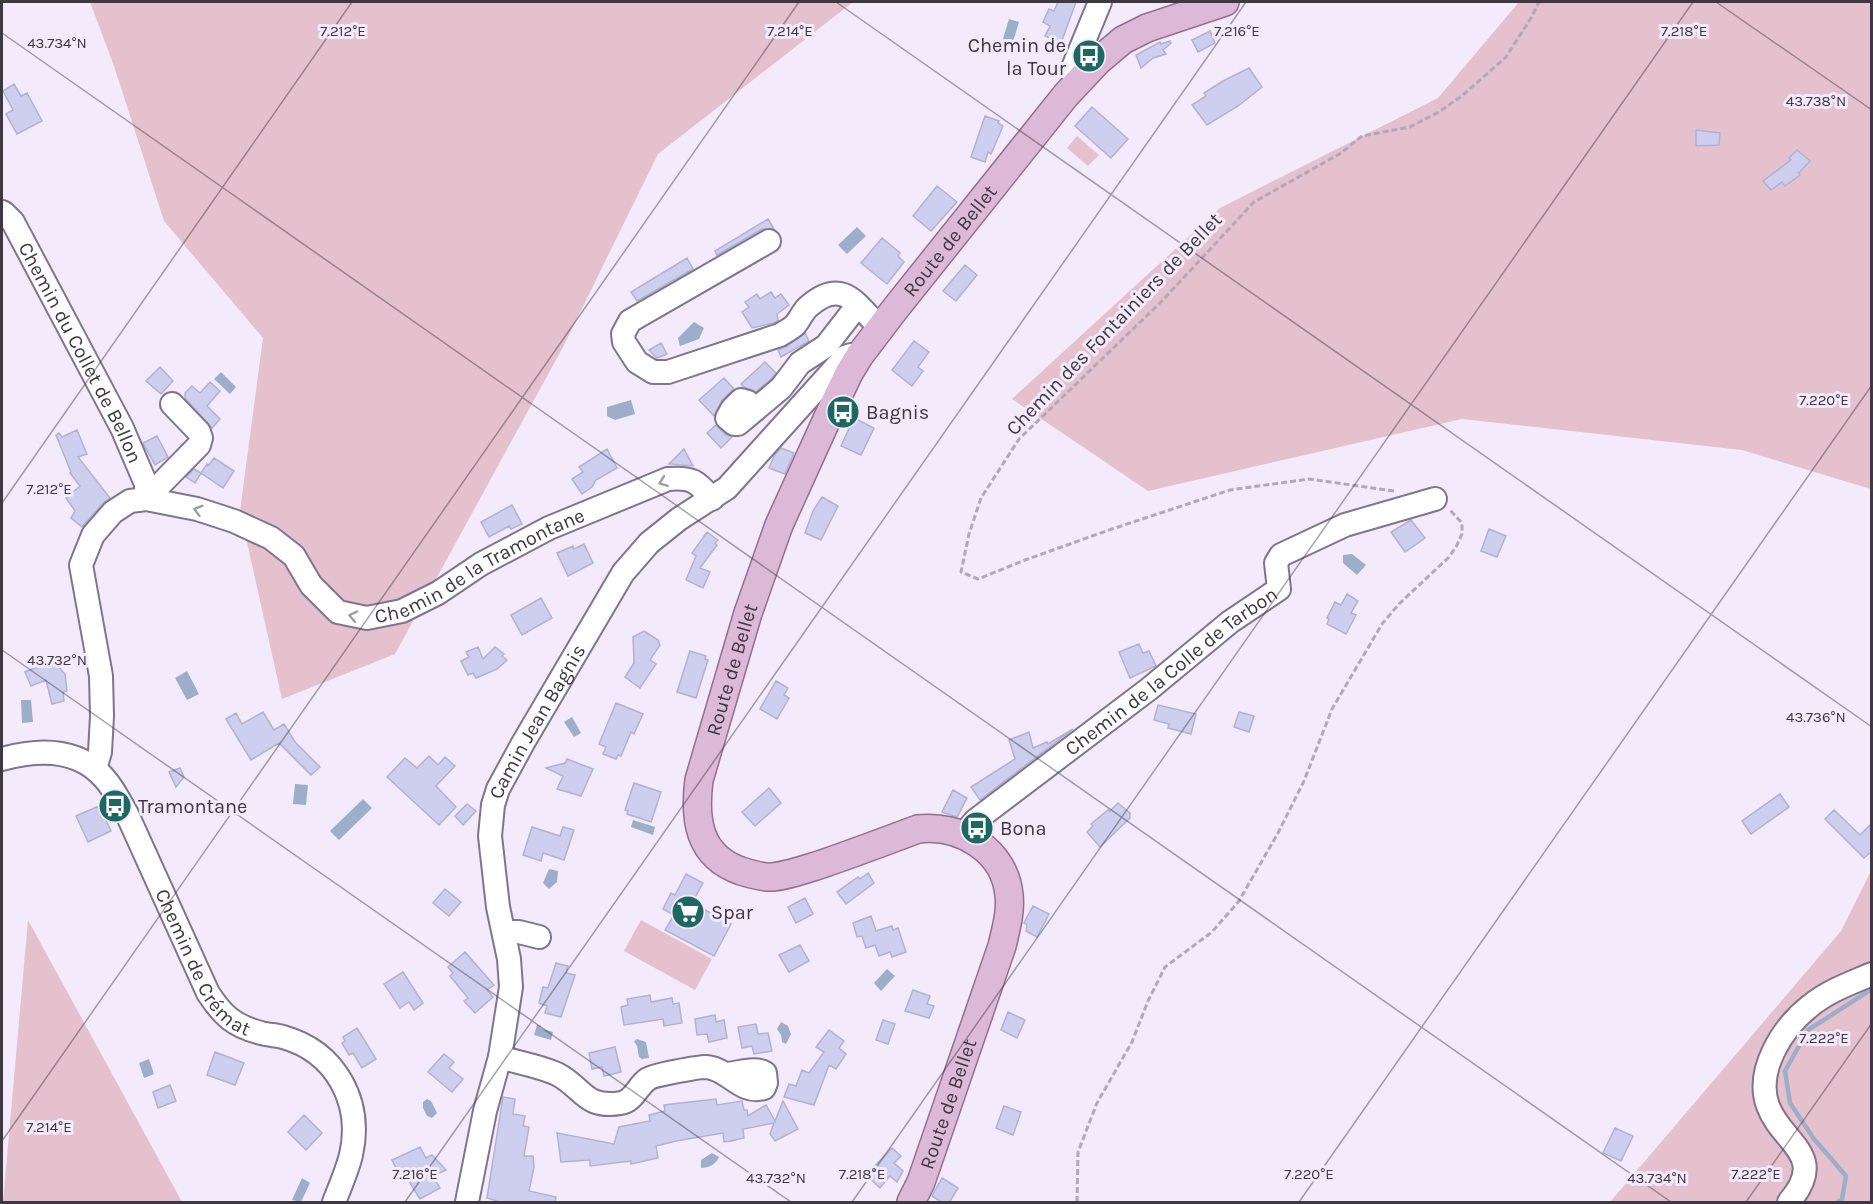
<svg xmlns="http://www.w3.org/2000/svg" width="1873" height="1204" viewBox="0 0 1873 1204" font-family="Karla,sans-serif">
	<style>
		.green { fill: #e4c1cc }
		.water { fill: #9daec9 }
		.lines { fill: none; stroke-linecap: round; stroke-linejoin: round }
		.stream { stroke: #9daec9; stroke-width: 4.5 }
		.building { fill: #cecfef; stroke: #b1b2d0; stroke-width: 1.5 }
		.minor-casing { stroke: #81748e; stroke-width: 26 }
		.major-casing { stroke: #966d91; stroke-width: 30 }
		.path { stroke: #b1a9b8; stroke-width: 3; stroke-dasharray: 6 3; stroke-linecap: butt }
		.minor { stroke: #fff; stroke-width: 22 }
		.major { stroke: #dcb9d6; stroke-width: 27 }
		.oneway { stroke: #9e9ca1 }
		.ticks { fill: none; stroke: #3e3843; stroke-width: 1.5; stroke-opacity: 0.45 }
		.labels { text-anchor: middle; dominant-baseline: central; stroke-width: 6; stroke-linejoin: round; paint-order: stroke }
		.poi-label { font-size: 20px; fill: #3e3843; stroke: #f3eafb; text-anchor: start }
		.street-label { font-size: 20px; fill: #3e3843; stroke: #f3eafb }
		.ticks-label { font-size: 15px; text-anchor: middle; fill: #3e3843; stroke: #f3eafb; stroke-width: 6; stroke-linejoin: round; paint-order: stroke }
	</style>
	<rect width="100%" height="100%" fill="#f3eafb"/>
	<path class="green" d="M90,2H853L658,154L563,347L395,654L282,699L240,511L263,338L164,221L114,66Z
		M1519,2H1871V489L1742,450L1462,419L1148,491L1012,399L1220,208L1438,98Z
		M1077,136L1099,155L1088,166L1067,148Z
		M1871,871V1202H1610L1841,931Z
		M28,920L182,1202H3Z
		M641,920L712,959L695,990L624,951Z"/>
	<path class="water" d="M1009,19L1019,22L1012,45L1002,42Z
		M857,227L866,236L847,254L838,245Z
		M694,322L704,328L699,339L680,346L678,338Z
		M221,372L236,387L230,394L214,379Z
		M631,400L635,414L615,420L607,416V407Z
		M1352,554L1366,565L1357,575L1343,563V555Z
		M187,671L199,694L187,700L175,678Z
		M21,700H31L33,722L22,723Z
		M572,717L581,733L574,737L564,722Z
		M295,784L308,785L306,805L293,804Z
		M363,799L372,808L339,840L330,831Z
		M633,820L655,827L653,835L631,827Z
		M549,869L558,871L557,882L549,889L543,883Z
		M887,969L895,976L881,991L874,983Z
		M781,1022L788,1026L791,1034L786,1044L782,1042L781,1035L777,1029Z
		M537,1025L541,1026L540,1028L553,1032L551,1040L534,1035Z
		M637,1039L646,1042L649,1058L642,1059L639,1057L637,1046L634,1041Z
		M149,1059L154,1074L144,1078L139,1063Z
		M427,1099L431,1101L437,1113L432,1118L427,1116L423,1108V1102Z
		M712,1153L719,1157C716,1164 709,1168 701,1168V1160Z
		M302,1178L310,1183L301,1202L292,1200Z"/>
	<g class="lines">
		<path class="stream" d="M1838,1202L1842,1199L1846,1176L1814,1139L1790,1103L1785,1071L1808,1030L1872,989"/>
	</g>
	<path class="building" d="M1058,2H1076L1061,43L1045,36L1050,26L1043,22L1049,9L1054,11Z
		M1210,31L1215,43L1198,52L1192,40Z
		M1170,41L1171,43L1163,50L1166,54L1153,58L1141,68L1136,55L1160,42L1161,44Z
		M1249,68L1262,87L1238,106L1207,125L1192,105L1206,96L1204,93L1223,81Z
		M14,84L21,96L27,93L42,121L17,134L6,114L13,110L3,91Z
		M1092,107L1128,139L1111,158L1075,126Z
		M985,116L999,121L998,123L1003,126L991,154L988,152L985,162L971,157Z
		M1696,130L1720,133L1719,145L1696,146Z
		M1797,150L1810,161L1799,173L1800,175L1785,186L1782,182L1771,190L1763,181L1791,160L1789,158Z
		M937,186L957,202L931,231L913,216Z
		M768,219L774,229H762L717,255L715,251Z
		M882,238L900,253L898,256L904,262L887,284L861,263Z
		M687,258L693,269L637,301L631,292Z
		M965,265L977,275L956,301L943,291Z
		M771,292L775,298L781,294L789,305L777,314L778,320L774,323L752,328L742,312L749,307L745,302L757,294L760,299Z
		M805,333L809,341L781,357L778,350L787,346Z
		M914,341L929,352L918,367L923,371L912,386L892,370Z
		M661,343L667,354L657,358L649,350Z
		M765,362L776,373L771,379L756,392L744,387L741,384Z
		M160,367L173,381L161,394L146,381Z
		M724,378L734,389L722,400L714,416L699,400Z
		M210,382L220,391L207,406L220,419L212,428L185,398V393L192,386L200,393Z
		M854,418L874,428L861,455L841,446Z
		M716,425L725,434L732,437L721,448L707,433Z
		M77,430L87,454L78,457L110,498L103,503L82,527L71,518L75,511L66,498L80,486L70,473L71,472L56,435L59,433L62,437Z
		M157,436L168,457L155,465L143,443Z
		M781,448L794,453L785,474L769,468L775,454Z
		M607,449L617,468L596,480L592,487L582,494L572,479L583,472L579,467Z
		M684,449L693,466L669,464Z
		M214,458L234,471L223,488L201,473L207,464L209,465Z
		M194,469L201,473L195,483L186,477Z
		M822,497L838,506L821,540L805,533L813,511Z
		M512,505L522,524L511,529L509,526L489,537L481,522Z
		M1411,520L1425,538L1405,552L1391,532Z
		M1489,529L1506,536L1497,557L1481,551Z
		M707,532L718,540L715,543L717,545L700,568L710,572L703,588L686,580L696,556L692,553Z
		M584,544L593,563L568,576L557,553L573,546L574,549Z
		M1347,594L1358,601L1351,613L1356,615L1346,634L1327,624L1329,619L1327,618L1335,602L1341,605Z
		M541,598L552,618L522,635L511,615Z
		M644,631L658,640L660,645L650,660L656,664L640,688L625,677L634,663L633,637Z
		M1139,644L1143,653L1149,651L1156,666L1130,678L1119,652Z
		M478,647L483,659L495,647L504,654L502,656L507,660L497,669L476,678L473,673L468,675L461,661L469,657L466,652Z
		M690,651L706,656L705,659L708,660L696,698L677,692Z
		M47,663L50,666L55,663L65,674L67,691L63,692L64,701L52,704L46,680L31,686L25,672Z
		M776,681L788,688L784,695L789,698L777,719L760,709Z
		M616,703L643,714L634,734L631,732L621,756L618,755L616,759L603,754L606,747L599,744Z
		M1158,705L1196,714L1191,734L1168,728L1169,724L1154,720Z
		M263,712L274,730L284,724L295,742L320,767L311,775L279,743L251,760L226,719L236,713L242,724Z
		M1239,712L1254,716L1249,732L1234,727Z
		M1073,729L980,800L971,787L1015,759L1009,740L1029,732L1033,748L1047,742L1048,744Z
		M429,756L438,765L445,757L455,766L436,786L456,807L439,825L387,777L405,758L417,768Z
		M567,759L593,769L581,796L557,789L563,776L546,768L565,763Z
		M180,768L184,777L176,787L169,772Z
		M634,783L661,792L651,822L627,814L628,811L625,810Z
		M769,788L781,803L755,826L742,812Z
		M953,790L967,798L957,817L942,812Z
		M1780,794L1789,807L1751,834L1742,821Z
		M1118,803L1130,813V818L1100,847L1087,832L1093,826L1091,824L1108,810L1110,811Z
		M467,804L476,811L463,825L455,816Z
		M99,806L111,831L88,842L76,816Z
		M1834,810L1860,835L1872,823V851L1864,858L1825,819Z
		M532,827L560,836L563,827L574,830L564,860L543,853L541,861L523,855Z
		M868,873L874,883L846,904L837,892L858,877L860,879Z
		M686,874L703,883L692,903L731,924L714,956L665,930L674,915L663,909L671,893L675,895Z
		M445,889L461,902L449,916L433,903Z
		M805,898L813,914L796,923L788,907Z
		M1033,906L1049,914L1037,937L1026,931L1027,925L1024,923Z
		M871,916L876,931L892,926L893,930L898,928L906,952L892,957L890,952L879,956L875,945L866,948L862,936L857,937L853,923Z
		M800,945L809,961L789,972L779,955Z
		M465,952L494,985L487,990L493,997L475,1013L464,1001L468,998L450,976L453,973L448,967Z
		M556,963L568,966L566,973L575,975L561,1017L545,1013L547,1006L539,1003L543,987L548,988Z
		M403,972L423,1003L414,1010L409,1002L400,1008L384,984Z
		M913,990L930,996L927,1004L934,1006L929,1018L905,1011Z
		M650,995L651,1002L672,998L673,1004L679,1003L682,1023L664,1026L663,1019L624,1025L621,1007L628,1005L627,999Z
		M1008,1012L1025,1020L1017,1038L1001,1030Z
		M715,1015L716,1022L724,1020L727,1038L709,1042L707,1034L697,1035L695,1019Z
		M883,1020L895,1024L888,1044L876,1040Z
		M756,1024L758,1034L768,1033L772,1051L754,1054L752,1046L742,1048L738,1027Z
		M357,1028L376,1059L362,1068L353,1053L349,1055L342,1043L345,1041L343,1037Z
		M829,1030L844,1041L839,1048L846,1054L836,1069L829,1065L814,1105L784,1097L789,1084L796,1086L802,1070L809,1073L824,1052L816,1047Z
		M615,1047L621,1072L604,1076L602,1067L592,1069L589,1053Z
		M215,1052L244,1063L235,1085L207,1075Z
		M444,1054L454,1062L449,1068L463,1079L452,1092L428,1072Z
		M170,1085L176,1101L158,1108L153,1092Z
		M503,1097L515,1099L513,1114L525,1116L523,1126L529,1127L524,1156H533L534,1167L529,1191L556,1197L555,1203H504L487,1198Z
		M716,1099L717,1105L742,1101L744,1110H747L748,1116L766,1105L775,1121L783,1101L798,1129L775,1141L770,1134L774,1123L743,1129L744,1138L731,1141L724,1142L723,1133L676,1141L656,1146L658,1158L631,1164V1161L590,1166V1160L561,1162L557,1133L614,1144L619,1127L650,1121L649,1115L665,1111L664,1105Z
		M1004,1106L1021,1112L1013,1135L996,1128Z
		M304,1115L322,1133L306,1150L288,1132Z
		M1615,1128L1633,1136L1621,1161L1603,1153Z
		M420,1147L426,1158L432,1155L446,1170L433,1176L440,1188L420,1199L402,1170L398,1172L392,1160Z
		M892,1148L901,1156L894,1163L903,1171L897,1182L890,1176L880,1188L866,1175Z
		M942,1178L958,1188L949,1203H943L932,1196Z"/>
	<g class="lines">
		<g class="minor-casing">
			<g id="minor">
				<path d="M1078,81L1073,74L1072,70L1100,2"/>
				<path id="s1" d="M2,212L4,213L13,222L122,428L146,484V499"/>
				<path d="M769,241L630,321L623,334L624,342L637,362L653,372H668L780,335C784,332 791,329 795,325C800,319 803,311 809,306C843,277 856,304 880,328"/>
				<path d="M755,410L748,402L741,400L732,409L727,418L734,424H738L781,388L800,363L826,346L857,306"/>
				<path d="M146,499L199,445L201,438L199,432L172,404"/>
				<path id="s2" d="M2,759C38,749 78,747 105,779C114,789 120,802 127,814L208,993C223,1016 234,1026 261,1033C268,1035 276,1035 283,1037C336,1052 363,1102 351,1155C347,1171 340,1187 334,1202"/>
				<path id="s3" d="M95,769L100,752L102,716L101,676L81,565L93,535L113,512L130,501L146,499L197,509L234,521L271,538L294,556L311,585L338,612L367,618L402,611L438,593L481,564L549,528L668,479C692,477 697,481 712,499"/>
				<path id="s4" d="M964,834L976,820L1149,689L1230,622L1279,589L1276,563L1281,555L1345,525L1435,499"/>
				<path d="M504,932H519L539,937"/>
				<path d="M500,1057C519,1063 540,1066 557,1074C584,1088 584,1109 621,1103C634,1101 638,1085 648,1079C653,1075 698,1067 706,1067C728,1068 740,1095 764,1088L766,1083L765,1073C754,1066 737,1074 725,1074"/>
				<path id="s5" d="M467,1202L485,1111L500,1057L511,987L509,959L498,907L490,836L493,805L498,789L523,743L623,573L649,543L679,519L727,488L845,357L851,355H860"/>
				<path d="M1789,1202C1829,1155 1782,1144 1768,1106C1755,1071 1782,1028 1810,1006C1828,991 1851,983 1872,974"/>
			</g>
		</g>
		<g class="major-casing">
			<g id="major">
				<path id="s6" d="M911,1202L921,1182L1002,946C1006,929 1011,912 1009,895C1005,850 960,824 918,829C886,841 854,853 822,864C806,869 790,875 773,877C763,878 751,874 741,871C698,856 694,819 699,780L748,613L779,525L828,417L849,373L860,355L895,309L1066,95L1098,61L1123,40L1147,28L1225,2"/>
			</g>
		</g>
		<path class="path" d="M1394,491L1309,479L1230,490L1112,529L1025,560L978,579L961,572L969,534L981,498L1019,439L1161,302L1254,202L1341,153L1362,136L1410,127L1439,112L1463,95L1506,57L1531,18L1539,2
			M1077,1202L1078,1152L1097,1103L1132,1042L1148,1001L1165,967L1212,932L1239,901L1278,833L1304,781L1332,709L1382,624L1399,604L1448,558L1456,547L1462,534V523L1450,510"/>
		<use href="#minor" class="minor"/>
		<use href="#major" class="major"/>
	</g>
	<defs><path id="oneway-chevron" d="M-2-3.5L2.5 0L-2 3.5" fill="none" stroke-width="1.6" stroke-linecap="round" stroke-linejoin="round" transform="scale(1.5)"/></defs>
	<g class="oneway">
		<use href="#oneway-chevron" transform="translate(663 482) rotate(160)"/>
		<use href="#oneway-chevron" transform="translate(198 510) rotate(-164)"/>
		<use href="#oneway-chevron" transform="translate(353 616) rotate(-168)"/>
	</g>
	<path class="ticks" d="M836,2L1872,727M1716,2L1872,110M2,33L1671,1202M2,503L352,2M2,650L791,1202M2,1141L799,2M405,1202L1246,2M852,1202L1693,2M1299,1202L1872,385M1746,1202L1872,1023"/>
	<defs>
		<g id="bus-disc" transform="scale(1.725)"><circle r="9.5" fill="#1d6862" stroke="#f3eafb"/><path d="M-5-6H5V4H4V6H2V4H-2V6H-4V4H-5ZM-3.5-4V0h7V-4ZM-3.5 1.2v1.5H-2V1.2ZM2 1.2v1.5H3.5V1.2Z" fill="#fff"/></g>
		<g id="supermarket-disc" transform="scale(1.725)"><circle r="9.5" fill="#1d6862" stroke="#f3eafb"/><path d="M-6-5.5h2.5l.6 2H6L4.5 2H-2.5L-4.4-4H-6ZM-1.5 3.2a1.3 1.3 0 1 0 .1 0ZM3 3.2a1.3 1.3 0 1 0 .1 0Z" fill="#fff"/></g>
	</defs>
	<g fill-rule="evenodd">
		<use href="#bus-disc" x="1089" y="56"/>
		<use href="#bus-disc" x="843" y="412"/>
		<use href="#bus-disc" x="115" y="806"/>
		<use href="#bus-disc" x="977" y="828"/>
		<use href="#supermarket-disc" x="688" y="912"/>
	</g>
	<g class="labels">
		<g class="poi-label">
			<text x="1066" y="45" text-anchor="end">Chemin de<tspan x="1066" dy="23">la Tour</tspan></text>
			<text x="866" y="412">Bagnis</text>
			<text x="138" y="806">Tramontane</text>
			<text x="1000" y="828">Bona</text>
			<text x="711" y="912">Spar</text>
		</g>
		<g class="street-label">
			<text stroke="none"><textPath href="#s6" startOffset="1346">Route de Bellet</textPath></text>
			<text transform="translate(1114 324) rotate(-46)">Chemin des Fontainiers de Bellet</text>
			<text stroke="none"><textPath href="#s1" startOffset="162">Chemin du Collet de Bellon</textPath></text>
			<text stroke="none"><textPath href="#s3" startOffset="693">Chemin de la Tramontane</textPath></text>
			<text stroke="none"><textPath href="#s6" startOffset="860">Route de Bellet</textPath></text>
			<text stroke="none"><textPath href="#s4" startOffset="264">Chemin de la Colle de Tarbon</textPath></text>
			<text stroke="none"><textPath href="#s5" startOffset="498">Camin Jean Bagnis</textPath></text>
			<text stroke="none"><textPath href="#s2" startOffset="321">Chemin de Crémat</textPath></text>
			<text stroke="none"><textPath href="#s6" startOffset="105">Route de Bellet</textPath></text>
		</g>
	</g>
	<g class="ticks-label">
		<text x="343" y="36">7.212°E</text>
		<text x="790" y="36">7.214°E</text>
		<text x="1237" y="36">7.216°E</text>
		<text x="1684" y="36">7.218°E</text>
		<text x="57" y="48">43.734°N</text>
		<text x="1816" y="106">43.738°N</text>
		<text x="1824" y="405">7.220°E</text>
		<text x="49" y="494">7.212°E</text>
		<text x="57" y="665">43.732°N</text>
		<text x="1816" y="722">43.736°N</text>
		<text x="1824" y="1043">7.222°E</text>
		<text x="49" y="1132">7.214°E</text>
		<text x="415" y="1179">7.216°E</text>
		<text x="862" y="1179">7.218°E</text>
		<text x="1309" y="1179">7.220°E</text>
		<text x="1756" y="1179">7.222°E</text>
		<text x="776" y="1183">43.732°N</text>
		<text x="1657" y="1183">43.734°N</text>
	</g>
	<rect width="1873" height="1204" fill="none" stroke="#3e3843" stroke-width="6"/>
</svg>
